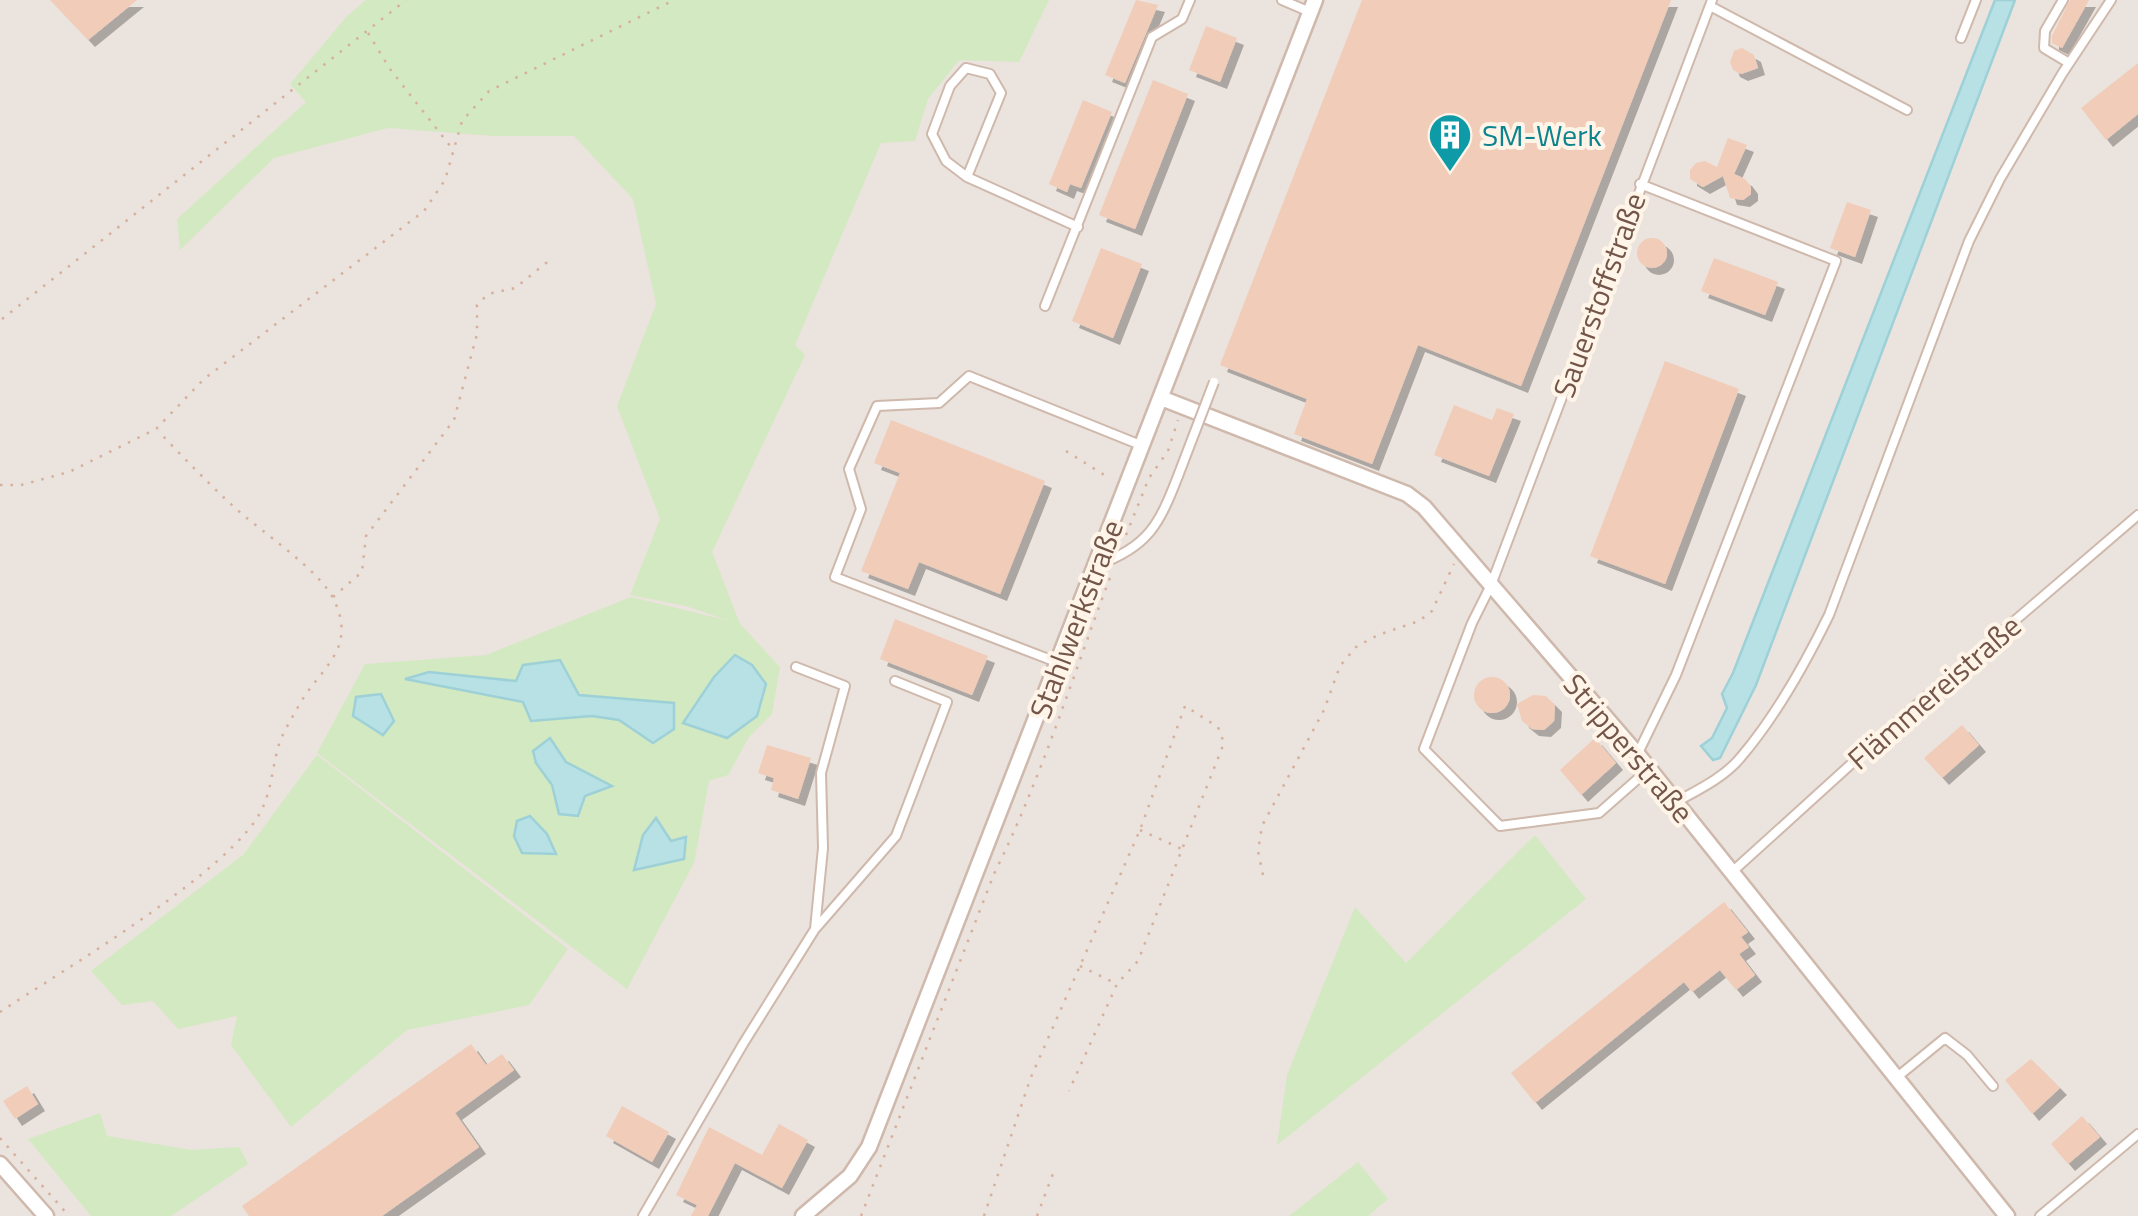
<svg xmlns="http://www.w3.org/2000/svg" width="2138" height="1216" viewBox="0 0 2138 1216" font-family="'Titillium Web',sans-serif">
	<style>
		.industrial { fill: #ebe3dd }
		.green { fill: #d3e9c1 }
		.water { fill: #b7e1e5; stroke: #9dd1d7; stroke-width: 2.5 }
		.building { fill: #f1ccb9; filter: url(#shadow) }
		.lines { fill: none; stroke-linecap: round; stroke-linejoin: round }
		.lane-casing { stroke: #cfb9ac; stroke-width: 12 }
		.street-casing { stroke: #cfb9ac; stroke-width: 19 }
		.path { stroke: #d6b09d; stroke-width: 2.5; stroke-dasharray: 2.5 8; stroke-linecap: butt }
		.lane { stroke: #fff; stroke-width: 8 }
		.street { stroke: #fff; stroke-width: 14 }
		.lane-bridge-casing { stroke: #cfb9ac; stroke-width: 12; stroke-linecap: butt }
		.lane-bridge { stroke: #fff; stroke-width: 8 }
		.labels { text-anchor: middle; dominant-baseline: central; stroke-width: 8; stroke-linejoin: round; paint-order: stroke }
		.culture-label { font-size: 30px; fill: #0d838f; stroke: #fff4e8; text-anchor: start }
		.street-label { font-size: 30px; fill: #735549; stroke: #fff4e8 }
	</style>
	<defs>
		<filter id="shadow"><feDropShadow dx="7" dy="7" stdDeviation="0" flood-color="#0004"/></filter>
	</defs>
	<rect width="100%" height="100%" fill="#fcf0e2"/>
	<path class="industrial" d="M0,0H2138V1216H0Z"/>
	<path class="green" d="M366,0H1049L1019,62L959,60L928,99L915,141L881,143L795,345L805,355L712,552L740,624L780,667L772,714L749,737L728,775L709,781L694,863L627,989L317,753L365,664L486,655L631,597L730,621L686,606L630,595L660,519L617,406L656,304L633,199L574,136H495L388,128L274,158L180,250L177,219L306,102L290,84L347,16Z
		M317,755L568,949L529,1005L407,1030L291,1127L231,1045L237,1016L178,1029L153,1001L122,1005L91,971L243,855Z
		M1535,835L1586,899L1277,1145L1287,1075L1355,907L1406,963Z
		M100,1113L107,1136L192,1150L239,1147L248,1164L171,1216H91L28,1139Z
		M1358,1162L1388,1199L1368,1216H1289Z"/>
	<path class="water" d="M1995,0H2015L1756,685L1720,758L1713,760L1701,746L1712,738L1727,708L1722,694L1733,673Z
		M735,655L752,665L766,684L757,716L727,738L683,723L714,677Z
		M560,660L579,695L674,703V729L653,743L619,720L592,716L531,721L523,702L405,679L429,672L516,681L523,665Z
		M381,694L394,721L383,735L353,716L356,697Z
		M550,738L566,762L612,786L585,796L578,816L559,814L552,785L536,763L533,751Z
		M530,816L547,834L556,854L522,853L514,836L517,821Z
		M656,818L671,841L686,837L684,859L634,870L643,835Z"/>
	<path class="building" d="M50,0H137L88,40Z
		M1136,0L1158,5L1125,83L1105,75Z
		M1362,0H1671L1521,386L1418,345L1372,464L1294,434L1307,399L1220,365Z
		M2070,0H2089L2062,48L2052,43V36Z
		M1206,26L1237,38L1220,82L1189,70Z
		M1742,48L1754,55L1758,68L1741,74L1733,70L1730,62L1734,51Z
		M2138,63V114L2106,140L2081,108Z
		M1153,80L1188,94L1135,229L1099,215Z
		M1083,100L1112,112L1081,188L1070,184L1067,192L1049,184Z
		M1728,138L1747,145L1734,174L1745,179L1751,187V194L1743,200L1730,198L1723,176L1703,187L1690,179V170L1696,163L1705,161L1717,167Z
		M1847,202L1871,210L1855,257L1830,248Z
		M1637 253a15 15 0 1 1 30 0a15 15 0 1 1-30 0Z
		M1101,248L1142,264L1113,338L1072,321Z
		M1714,258L1778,282L1765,315L1701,291Z
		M1665,361L1739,389L1665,584L1590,556Z
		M1454,405L1492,420L1497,408L1514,414L1489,476L1434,455Z
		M891,420L1045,481L1000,594L919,562L908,589L861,571L900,473L874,463Z
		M895,619L988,656L972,695L880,659Z
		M1474 695a18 18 0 1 1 36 0a18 18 0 1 1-36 0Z
		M1533,695L1546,696L1555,705L1554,721L1544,730L1532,729L1522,721L1517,704Z
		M1962,725L1979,745L1942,778L1924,758Z
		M1595,738L1616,763L1581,795L1560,770Z
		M767,745L811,758L798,799L771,790L774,778L758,773Z
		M1724,902L1748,932L1741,937L1749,947L1739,954L1755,975L1736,990L1720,970L1692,992L1684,982L1535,1103L1511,1073Z
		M471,1044L486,1065L502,1054L514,1070L455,1113L479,1147L382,1216H249L242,1206Z
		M2031,1059L2060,1088L2032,1114L2005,1080Z
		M27,1086L38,1104L15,1119L3,1101Z
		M622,1106L669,1132L652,1162L606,1136Z
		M2082,1116L2100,1137L2068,1164L2051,1144Z
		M779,1124L808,1140L782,1188L735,1163L708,1216H691L697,1205L676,1195L709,1127L762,1155Z"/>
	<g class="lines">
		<g class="lane-casing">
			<path id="lane" d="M1282,0L1310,12
				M2063,0L2045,31L2044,48L2069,63
				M1710,6L1907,110
				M1961,38L1976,0
				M967,177L1001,93L990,74L966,68L950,86L932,134L946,161L967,177L1078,227
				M1045,306L1152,37L1182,19L1190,0
				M1097,565C1148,547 1159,525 1178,476
				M1059,663L835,577L861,509L849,469L877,406L939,403L969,376L1143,446
				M1638,753L1676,675L1836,261L1640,184
				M1649,769L1599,813L1500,826L1424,749L1472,623L1491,585L1712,0
				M1676,802C1698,790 1725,777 1741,757C1777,715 1805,664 1829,615L1969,241L2000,179L2062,74L2111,0
				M1732,872L1914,707L2138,515
				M816,928L896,836L947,702L895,681
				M1896,1078L1945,1038L1967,1055L1993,1086
				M643,1216L743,1044L815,929L823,848L821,773L845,686L796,667
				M2040,1216L2138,1134"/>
		</g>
		<g class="street-casing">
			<path id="street" d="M1161,398L1407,494L1424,507L1638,755L2007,1216
				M0,1164L46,1216
				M803,1216L850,1176L869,1147L1315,0"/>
		</g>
		<path class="path" d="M368,33L390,69L454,151
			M2,319L406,0
			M1066,451L1109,478
			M0,485H21L69,472L156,429L204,379L424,211L445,180L462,121L489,91L674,0
			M1126,535L1149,478L1168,451L1178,420
			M333,597L362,572L366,536L454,420L477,334V305L488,294L515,288L551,259
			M1140,830L1182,849
			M1263,875L1258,851L1262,826L1324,710L1340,666L1356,647L1378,635L1419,621L1432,611L1454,564
			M1080,966L1117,984
			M0,1012C60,972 237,868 263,807C272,787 273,762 280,741C285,729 292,718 298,707C319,668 358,651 334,600C321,571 259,530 234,507C208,483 183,457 158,431
			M0,1138L69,1216
			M861,1216L994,874C1042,777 1073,675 1111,575
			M984,1216L1031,1077L1140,830L1185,706L1218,727L1224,743L1138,961L1117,984L1069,1091
			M1037,1216L1054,1171"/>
		<use href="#lane" class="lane"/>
		<use href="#street" class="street"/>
		<g class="lane-bridge-casing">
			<path id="lane-bridge" d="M1178,476L1214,382"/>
		</g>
		<use href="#lane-bridge" class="lane-bridge"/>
	</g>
	<defs>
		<g id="building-pin" transform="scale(2.25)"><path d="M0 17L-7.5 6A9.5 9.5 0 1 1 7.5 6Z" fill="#0f9aa8" stroke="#fff4e8"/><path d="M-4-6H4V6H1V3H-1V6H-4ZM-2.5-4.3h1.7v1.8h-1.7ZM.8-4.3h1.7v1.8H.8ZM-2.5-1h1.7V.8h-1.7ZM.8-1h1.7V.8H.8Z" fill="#fff"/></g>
	</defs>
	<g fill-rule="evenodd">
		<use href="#building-pin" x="1450" y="135"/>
	</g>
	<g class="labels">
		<g class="culture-label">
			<text x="1482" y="135">SM-Werk</text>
		</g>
		<g class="street-label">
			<text transform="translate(1599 295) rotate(-70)">Sauerstoffstraße</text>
			<text transform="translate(1076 619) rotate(-69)">Stahlwerkstraße</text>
			<text transform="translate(1934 692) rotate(-41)">Flämmereistraße</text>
			<text transform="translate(1629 748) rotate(50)">Stripperstraße</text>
		</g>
	</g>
</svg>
